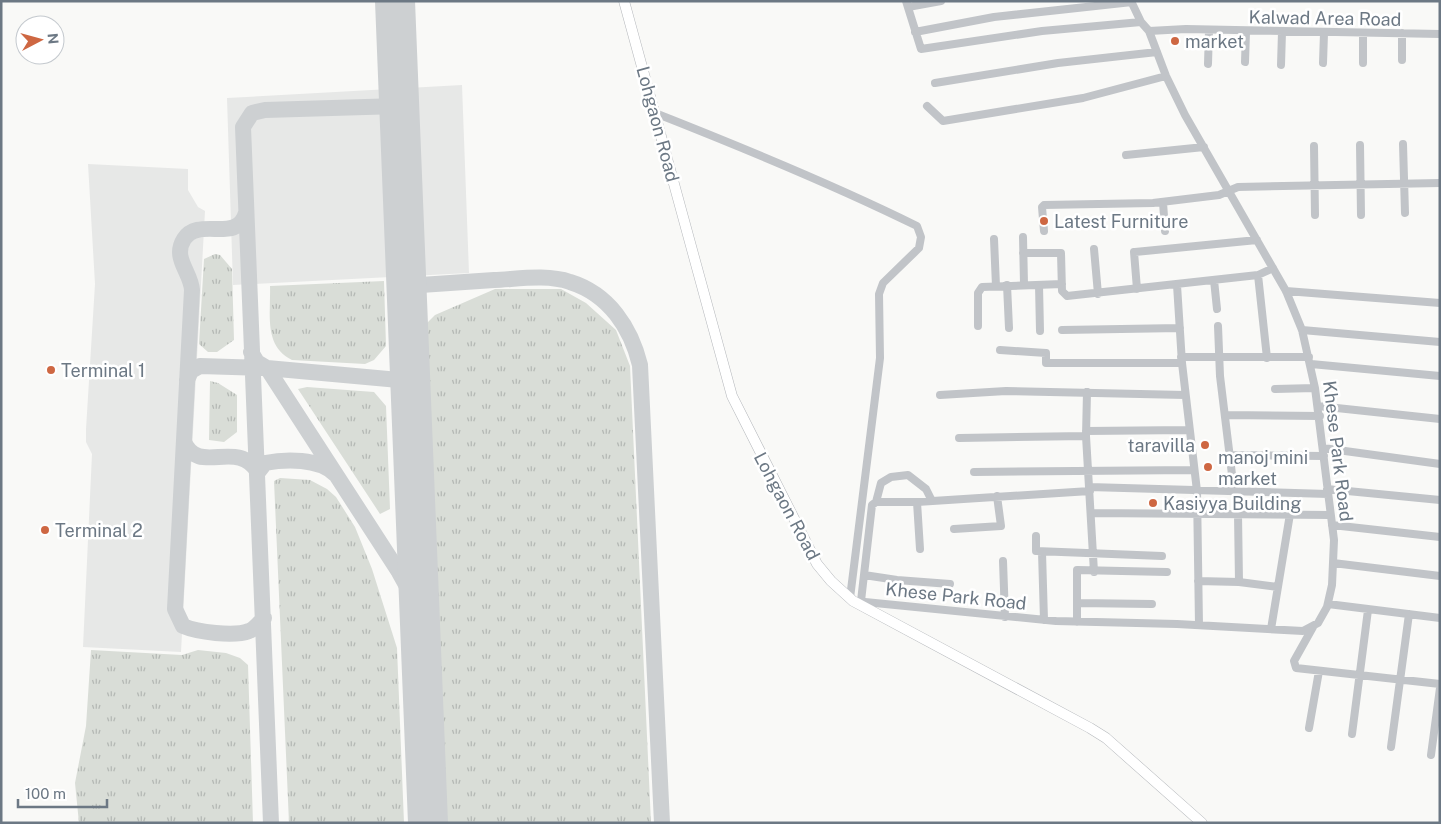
<svg xmlns="http://www.w3.org/2000/svg" width="1441" height="824" viewBox="0 0 1441 824" font-family="'Public Sans',sans-serif">
	<style>
		.built { fill: #e7e8e7 }
		.grass { fill: url(#grass-tufts) }
		.lines { fill: none; stroke-linecap: round; stroke-linejoin: round }
		.taxiway { stroke: #cdd0d2; stroke-width: 16 }
		.runway { stroke: #cdd0d2; stroke-width: 40 }
		.major-casing { stroke: #b5b8bc; stroke-width: 11 }
		.minor { stroke: #c1c4c8; stroke-width: 8 }
		.major { stroke: #fff; stroke-width: 10 }
		.poi-dot { fill: #ce6742; stroke: #fff; stroke-width: 2 }
		.labels { text-anchor: middle; dominant-baseline: central; stroke-width: 5; stroke-linejoin: round; paint-order: stroke }
		.street-label { font-size: 18px; fill: #6c7884; stroke: #fff }
		.poi-label { font-size: 18px; fill: #6c7884; stroke: #fff; text-anchor: start }
	</style>
	<defs>
		<pattern id="grass-tufts" width="24" height="20" patternUnits="userSpaceOnUse" patternTransform="scale(1.25)"><rect width="24" height="20" fill="#d9ddd7"/><path d="M3 7l-1-3M5 7V3M7 7l1-3M15 17l-1-3M17 17v-4M19 17l1-3" fill="none" stroke="#b4b8b4"/></pattern>
	</defs>
	<rect width="100%" height="100%" fill="#f9f9f7"/>
	<path class="built" d="M462,85L469,273L233,285L227,98Z
		M88,164L188,169V190L198,207L205,211L181,652L83,647L92,454L86,442V429L95,284Z"/>
	<path class="grass" d="M215,254L220,255L232,269L234,340L217,352H208L199,344L204,259Z
		M384,281L386,346L374,360L365,364L292,360C263,346 271,313 270,286Z
		M495,289H561L586,303L616,330L630,366L651,823H445L424,326L435,315Z
		M210,381L218,383L237,395V432L224,442L209,440Z
		M307,387L374,392L386,406L390,509L380,514L298,389Z
		M280,478L310,480L327,489L336,497L355,527L372,569L397,648L404,823H289L274,481Z
		M91,650L182,655L198,650L226,653L240,658L248,665L253,823H79L75,783L86,726Z"/>
	<g class="lines">
		<path class="taxiway" d="M246,213C237,244 199,216 184,239C172,258 191,272 192,290L175,609L183,626C197,632 234,637 249,631C255,629 259,623 264,618
			M406,286C436,284 465,282 494,280C518,279 547,274 570,282C609,294 631,328 640,365L662,823
			M251,352L257,362L267,368L399,572L419,608
			M187,380L191,371L200,366L267,368L410,381
			M184,442C199,476 237,438 258,472L265,463C285,459 319,458 335,474
			M399,572L412,565L417,556
			M271,823L243,127L252,113L265,110L399,106"/>
		<path class="runway" d="M395,1L428,823"/>
		<g class="major-casing">
			<path id="major" d="M624,1L732,396L817,564L831,581L853,601L1090,728L1106,738L1202,823"/>
		</g>
		<path class="minor" d="M906,1L921,49L1042,31L1141,22
			M908,7L941,1
			M1149,31L1186,29L1440,34
			M915,32L994,17L1132,2
			M1363,33V63
			M1402,60V33
			M1245,62L1246,32
			M1323,63L1324,33
			M1208,64L1209,30
			M1281,65L1282,32
			M935,83L1058,63L1157,52
			M927,106L943,121L1083,98L1166,76
			M655,113C744,148 832,184 917,226L921,237L919,248L883,283L879,294L880,358L850,598
			M1403,144L1405,213
			M1360,145L1361,215
			M1314,146L1315,215
			M1126,155L1204,147
			M1163,202L1165,231
			M1044,231L1042,207L1044,205L1153,203L1219,195L1238,187L1440,183
			M1023,237L1024,284
			M994,239L996,286
			M1094,249L1098,294
			M1134,252L1137,289
			M1135,252L1257,240
			M1023,253H1061L1062,291L1067,296L1258,275L1273,268
			M1258,275L1267,358
			M1214,280L1217,309
			M1007,285L1009,328
			M1039,285L1040,331
			M1177,285L1182,363L1197,491L1199,625
			M1286,291L1440,303
			M978,326V293L982,287L1062,284
			M1218,326L1220,376L1234,491
			M1062,330L1180,328
			M1302,330L1440,342
			M1000,350L1046,353V363H1182
			M1181,357H1309
			M1311,364L1440,376
			M1275,389L1315,388
			M1087,392L1086,436L1094,572
			M940,395L1006,391L1185,395
			M1318,406L1440,419
			M1225,415L1320,416
			M1086,431L1189,430
			M959,438L1086,436
			M1323,448L1440,464
			M1229,455L1324,456
			M974,472L1194,470
			M1089,487L1328,494
			M1327,489L1440,500
			M876,502H917L1090,491
			M917,502L920,549
			M1092,513L1330,515
			M1238,514L1239,582
			M1332,525L1440,537
			M954,529L1001,526L997,496
			M1036,536V551L1162,556
			M1042,552L1044,620
			M1003,561L1005,617
			M1333,563L1440,576
			M864,575L897,580L950,584
			M1198,581L1239,582L1278,587
			M855,601L1056,621L1177,624L1303,631L1318,623L1327,607L1332,585L1334,540L1315,388L1302,330L1286,291L1185,115L1166,76L1149,31L1141,22L1131,1
			M861,601L872,505L876,502L881,483L891,477L908,475L926,489L932,501
			M1077,603L1152,604
			M1328,604L1440,618
			M1077,622V570L1167,572
			M1313,627L1294,661L1296,668L1440,684
			M1271,629L1290,514
			M1309,728L1319,671
			M1352,734L1368,610
			M1391,747L1409,614
			M1431,755L1440,688"/>
		<use href="#major" class="major"/>
	</g>
	<g class="poi-dot">
		<circle cx="1175" cy="41" r="5"/>
		<circle cx="1044" cy="221" r="5"/>
		<circle cx="51" cy="370" r="5"/>
		<circle cx="1205" cy="445" r="5"/>
		<circle cx="1208" cy="467" r="5"/>
		<circle cx="1153" cy="503" r="5"/>
		<circle cx="45" cy="530" r="5"/>
	</g>
	<g class="labels">
		<g class="street-label">
			<text transform="translate(1325 18) rotate(1)">Kalwad Area Road</text>
			<text transform="translate(658 124) rotate(75)">Lohgaon Road</text>
			<text transform="translate(1338 451) rotate(83)">Khese Park Road</text>
			<text transform="translate(787 506) rotate(62)">Lohgaon Road</text>
			<text transform="translate(956 596) rotate(6)">Khese Park Road</text>
		</g>
		<g class="poi-label">
			<text x="1185" y="41">market</text>
			<text x="1054" y="221">Latest Furniture</text>
			<text x="61" y="370">Terminal 1</text>
			<text x="1195" y="445" text-anchor="end">taravilla</text>
			<text x="1218" y="457">manoj mini<tspan x="1218" dy="21">market</tspan></text>
			<text x="1163" y="503">Kasiyya Building</text>
			<text x="55" y="530">Terminal 2</text>
		</g>
	</g>
	<rect width="1441" height="824" fill="none" stroke="#6c7884" stroke-width="5"/>
	<g transform="translate(40 40) rotate(84)"><circle r="24" fill="#ffffff" stroke="#c4c9ce"/>
	<path d="M0-4L9 19L0 12L-9 19Z" fill="#ce6742"/>
	<text y="-8" font-size="14" font-weight="bold" text-anchor="middle" fill="#6c7884">N</text>
	</g>
	<path d="M18 799v8h89v-8" fill="none" stroke="#6c7884" stroke-width="2.5"/>
	<text x="25" y="799" font-size="15" fill="#6c7884" stroke="#ffffff" stroke-width="4" paint-order="stroke">100 m</text>
</svg>
